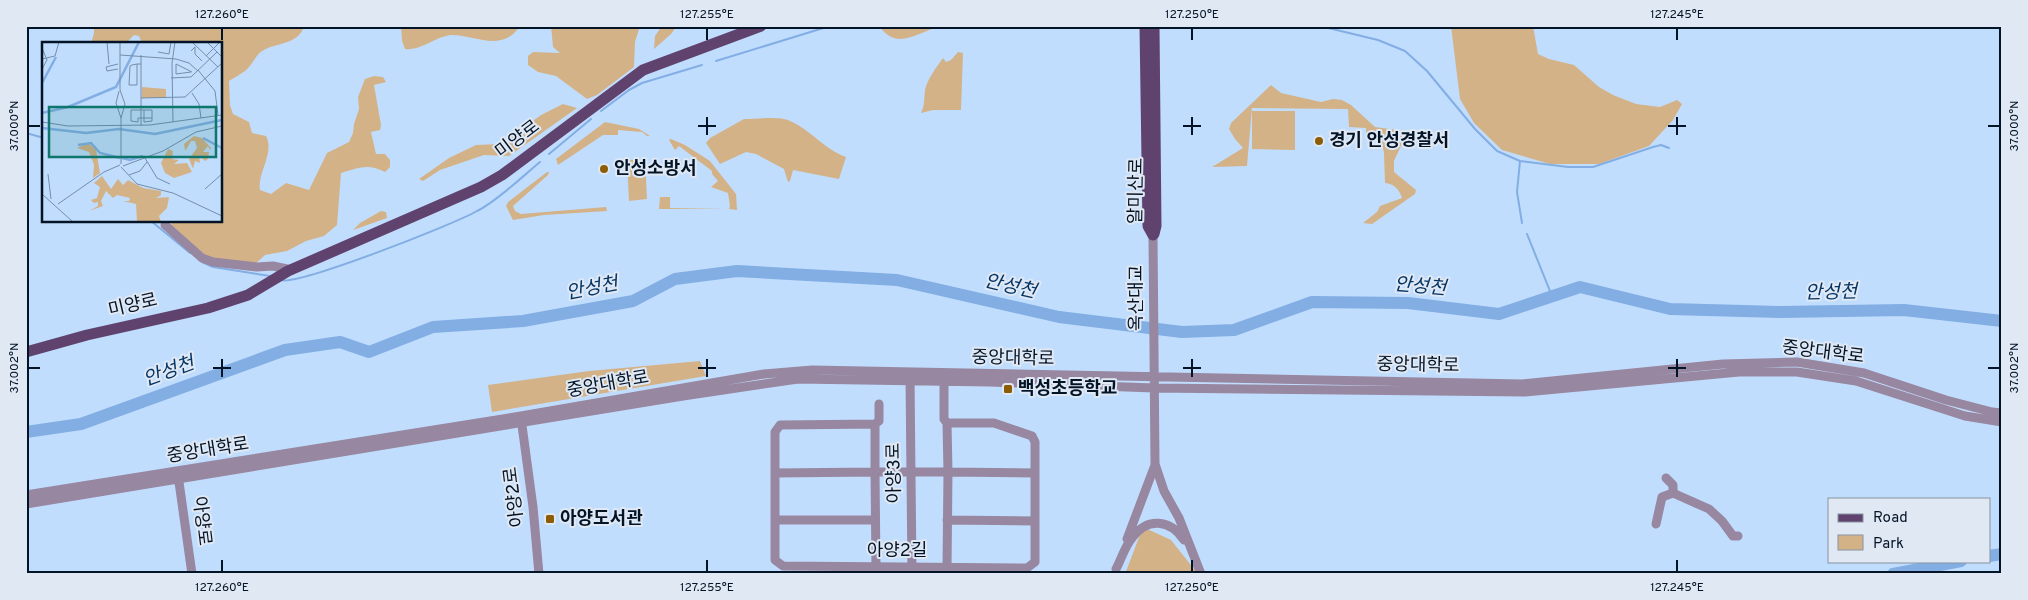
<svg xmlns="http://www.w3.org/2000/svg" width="2028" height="600" viewBox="0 0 2028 600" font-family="Overpass,'Noto Sans KR',sans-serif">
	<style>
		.green { fill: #d4b287 }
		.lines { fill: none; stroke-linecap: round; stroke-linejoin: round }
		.stream { stroke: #82aee4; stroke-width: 2 }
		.river { stroke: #82aee4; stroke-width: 12 }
		.minor { stroke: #9787a0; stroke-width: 9 }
		.major { stroke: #5f436e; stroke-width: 11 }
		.ticks { fill: none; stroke: #041427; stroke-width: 2 }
		.poi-dot { fill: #8d5d06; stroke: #dfe8f3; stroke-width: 2 }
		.labels { text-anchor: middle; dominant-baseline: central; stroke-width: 4; stroke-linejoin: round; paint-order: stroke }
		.street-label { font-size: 18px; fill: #041427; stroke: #dfe8f3 }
		.poi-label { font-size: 18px; font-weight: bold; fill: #041427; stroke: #dfe8f3; text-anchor: start }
		.water-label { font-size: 19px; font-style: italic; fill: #053565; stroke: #dfe8f3 }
		.inset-river { fill: none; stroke: #82aee4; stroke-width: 2.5 }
		.inset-road { fill: none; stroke: #758da8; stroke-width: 1 }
		.view { fill: #0f766e; fill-opacity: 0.15; stroke: #0f766e; stroke-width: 2.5 }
		.inset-edge { fill: none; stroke: #041427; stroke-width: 2.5 }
		.neatline { fill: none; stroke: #041427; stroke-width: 2 }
		.ticks-label { font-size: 12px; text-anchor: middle; fill: #041427 }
	</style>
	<rect width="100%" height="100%" fill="#c1ddfe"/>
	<path class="green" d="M94,26H304C300,42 281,43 268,48C256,53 256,59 249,67C244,73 235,77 229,81L230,105L233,114L249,122L252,133L266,136C275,153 257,173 260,190L271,194L286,183L309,190L327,153L349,142L353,133L354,124L359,109L358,97L365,79L374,76L383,77L386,82L374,85L381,125L380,130L371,132L376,154H385L390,160V167L385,172C368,163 359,168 341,173L337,225L324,236L306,241L287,251L265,255L254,265L212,261L172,229L171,221H221V44H146L141,41L139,36L134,35L125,44H91L94,33Z
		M401,26H520C517,30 513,35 509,37C492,47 471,35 452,35C435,36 422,51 405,49L402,41Z
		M551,26H640L635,42L634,67L597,95L587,99L556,76L538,72L528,65V56L533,52L560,53L553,47Z
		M662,26H677L671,34L654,49L655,36Z
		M879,26H943C919,30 898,53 879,26Z
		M1451,26H1533L1538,54L1549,59L1574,65L1599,87L1613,95L1636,104L1660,107L1677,100L1682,104L1673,120L1649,146L1599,164H1550L1502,150L1474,123L1460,99Z
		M958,52L963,53L961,110H933L921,113C925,105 924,98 925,90C928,78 936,68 943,58L946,62L951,60Z
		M1271,85L1281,93L1321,102L1333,99L1342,100L1351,105L1375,127L1404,131L1406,135L1394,161V172L1416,190L1415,194L1372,224L1363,223L1377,212L1380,206L1402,198C1399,189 1394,184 1385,183L1384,153L1381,136L1366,133V128L1349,127L1348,109L1252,108L1247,166L1212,167L1243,148L1235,139L1229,129L1231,123Z
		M563,104L577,108L509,156L484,155L440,170L423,181L419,179L449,158L476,145L501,144L541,115Z
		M1252,111H1295V150L1252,149Z
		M744,119C756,119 780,116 790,121C811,130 824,149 846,157L839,179L793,170L790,181L788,182L784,169L756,154L746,152L720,164L706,143L710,138Z
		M605,122L639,129L650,136H647L642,132L618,130V135H603L558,165L556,159Z
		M671,139L685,145L710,161L736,194L737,210L729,209L730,206L728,193L711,187L718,181L712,174V171L679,146L675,150L669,140Z
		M627,160H645L647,199L629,201Z
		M547,172H549L548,175L513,206L515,211L521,214L606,207L607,211L544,215L513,220L506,206L508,202Z
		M660,197H670V208L727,209H659Z
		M381,211L386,212L387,218L353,230L360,223Z
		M700,361L706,376L492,412L488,385L589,371Z
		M1143,527L1171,540L1198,574H1125Z"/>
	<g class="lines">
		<path class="stream" d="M1320,26L1378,40L1405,51L1427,71L1475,129L1497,151L1520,161L1568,167H1593L1653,147L1661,145L1669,148
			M716,61L830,26
			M601,111L629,90L642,83L702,65
			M26,133L44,138
			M549,154L591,119
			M1520,161L1517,192L1522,223
			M151,221L190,253
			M1527,234L1552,296
			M202,262L213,267L270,276
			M281,280C297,286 455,224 477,211C496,202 523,176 540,162"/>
		<path class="river" d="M26,432L81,424L285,350L340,342L369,352L433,327L523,321L633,301L675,279L737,271L897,280L1059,317L1182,332L1234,330L1312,302L1408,303L1499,314L1580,287L1670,309L1781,312L1904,310L2002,321
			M1989,556L2002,554
			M1893,574L1961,561"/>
		<path class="minor" d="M165,225L202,258L213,262L257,267L273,266L292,270
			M1153,235L1155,464L1164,491L1179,518L1201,574
			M910,377L912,574
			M944,382V419L947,423
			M521,418L533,507L539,574
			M947,423H994L1032,436L1035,442V562L1027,568L783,566L775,560V432L780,425L875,424V472H948Z
			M875,424L879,421V404
			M775,473L875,472L876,567
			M178,475L192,574
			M1666,478L1673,485V493L1709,509L1722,521L1733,536H1738
			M26,495L521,416L764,374L812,370L1522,384L1723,364L1797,362L1864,373L1946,400L1992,412L2002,413
			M26,504L683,396L798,379L990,382L1154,388L1525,392L1739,372H1797L1856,381L1965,416L2002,422
			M775,520H875
			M947,520L1035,521
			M1656,524L1662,497L1673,493
			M1127,539L1155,465
			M947,567L948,472L1035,473
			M1116,569C1121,560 1125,546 1132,538C1147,517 1170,519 1184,540"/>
		<path class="major" d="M1145,26L1148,226L1153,235
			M1154,26L1156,226L1154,234
			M26,352L87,335L208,308L248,295L288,271L481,187L502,175L643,70L761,26"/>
	</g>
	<path class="ticks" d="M222,28V40M707,28V40M1192,28V40M1677,28V40M707,117V135M1192,117V135M1677,117V135M28,126H40M698,126H716M1183,126H1201M1668,126H1686M1988,126H2000M222,359V377M707,359V377M1192,359V377M1677,359V377M28,368H40M213,368H231M698,368H716M1183,368H1201M1668,368H1686M1988,368H2000M222,560V572M707,560V572M1192,560V572M1677,560V572"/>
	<g class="poi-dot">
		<circle cx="1319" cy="141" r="5"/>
		<circle cx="604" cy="169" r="5"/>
		<rect x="1003" y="384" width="10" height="10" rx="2.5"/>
		<rect x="545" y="514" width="10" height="10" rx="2.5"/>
	</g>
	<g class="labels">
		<g class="street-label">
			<text transform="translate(518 140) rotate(-37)">미양로</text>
			<text transform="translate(1137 191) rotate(-89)">알미산로</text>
			<text transform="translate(1137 298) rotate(-90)">옥산대교</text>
			<text transform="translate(133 306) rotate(-13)">미양로</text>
			<text transform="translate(1823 353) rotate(7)">중앙대학로</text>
			<text transform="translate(1013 359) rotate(1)">중앙대학로</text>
			<text transform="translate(1418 366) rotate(1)">중앙대학로</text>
			<text transform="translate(608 385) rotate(-10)">중앙대학로</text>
			<text transform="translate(208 451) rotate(-9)">중앙대학로</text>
			<text transform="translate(895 473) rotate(-91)">아양3로</text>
			<text transform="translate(515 497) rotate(-97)">아양2로</text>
			<text transform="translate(201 521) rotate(83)">아양로</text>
			<text x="897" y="551">아양2길</text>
		</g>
		<g class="poi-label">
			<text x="1329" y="141">경기 안성경찰서</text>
			<text x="614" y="169">안성소방서</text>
			<text x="1018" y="389">백성초등학교</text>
			<text x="560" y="519">아양도서관</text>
		</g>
		<g class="water-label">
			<text transform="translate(1010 287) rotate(13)">안성천</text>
			<text transform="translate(1420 287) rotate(5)">안성천</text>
			<text transform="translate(592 289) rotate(-11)">안성천</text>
			<text transform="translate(1831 293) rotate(-1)">안성천</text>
			<text transform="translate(169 372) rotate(-20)">안성천</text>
		</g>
	</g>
	<g transform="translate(42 42)">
		<rect width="180" height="180" fill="#c1ddfe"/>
		<path d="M100,45L124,47V56H100ZM152,94L160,96L169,106L168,108L166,104L161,110H167L166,117L163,119L157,114L158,121L153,119L151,127L147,117L155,106L153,99H149L144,108H143L142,102ZM46,101L54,107L58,131L51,136L52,123L47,110L35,106ZM126,107L131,109L130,117L137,118L132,122L145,121L150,130L132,136L123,131L119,121ZM60,134L69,147L76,137L81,143L86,138L101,146L119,149V153L114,156L127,155L125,166L117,174L119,180H95L94,162L81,159H87L88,156L75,153L71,156L64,149L59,159L61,164L47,169L56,164V160L52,161L49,158L55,156L58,145L52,141Z" fill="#d4b287"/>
		<path class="inset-river" d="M0,41L14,15M0,71L26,65L74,45L97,0M0,86L44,91L77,87L113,92L180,78M161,96L180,106M36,103L49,101L58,111L78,116M80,116L88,118L101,114"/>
		<path class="inset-road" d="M65,0L67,22M78,0V48L83,62L79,76M150,0L176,25M165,0L180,15M0,6L5,18L0,27M149,9L153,5V12L160,19M116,10L127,12L129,0M78,13L134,17L147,21L156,29M164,14L177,1M0,17L13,14L17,0M76,22L64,25L65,29L76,27M95,22V43H87L88,24L90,23L95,22H99M134,22V32L149,30M134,22L150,30M156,28L173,49L176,73M129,36L149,35L175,10M77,49L74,61L79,76V95M150,51L157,62L159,76M99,56L143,55L180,21M89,68H110V79L102,80V76H96V80L89,79ZM102,68V76H110M0,80L26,84L108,83L180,73M131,80L130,21L133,0M99,84V13M103,116L115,136L128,142M79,122V95M81,124L121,109L154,90L180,84M79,125L95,142L131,151L180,174M6,132L9,157M87,133L98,129L105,120M163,147L180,132M0,152L31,180M16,162L62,130L78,123"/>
		<path class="view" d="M7,65H174V115H7Z"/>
		<rect width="180" height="180" class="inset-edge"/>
	</g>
	<rect width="2028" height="600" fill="none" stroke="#dfe8f3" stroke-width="55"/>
	<rect x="1828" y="498" width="162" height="65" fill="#dfe8f3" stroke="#8793a1"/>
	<rect x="1838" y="514" width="25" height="8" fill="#5f436e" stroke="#8793a1"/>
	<text x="1873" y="522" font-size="15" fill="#041427">Road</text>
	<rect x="1838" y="535" width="25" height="15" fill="#d4b287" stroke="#8793a1"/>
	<text x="1873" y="548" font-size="15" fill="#041427">Park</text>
	<rect x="28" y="28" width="1972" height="544" class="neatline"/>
	<g class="ticks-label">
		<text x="222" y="18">127.260°E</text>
		<text x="707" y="18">127.255°E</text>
		<text x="1192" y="18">127.250°E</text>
		<text x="1677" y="18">127.245°E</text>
		<text transform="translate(2014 126) rotate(-90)" y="4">37.000°N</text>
		<text transform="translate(14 126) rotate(-90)" y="4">37.000°N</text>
		<text transform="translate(2014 368) rotate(-90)" y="4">37.002°N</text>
		<text transform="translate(14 368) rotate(-90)" y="4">37.002°N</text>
		<text x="222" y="591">127.260°E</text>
		<text x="707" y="591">127.255°E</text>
		<text x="1192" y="591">127.250°E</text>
		<text x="1677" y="591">127.245°E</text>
	</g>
</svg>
